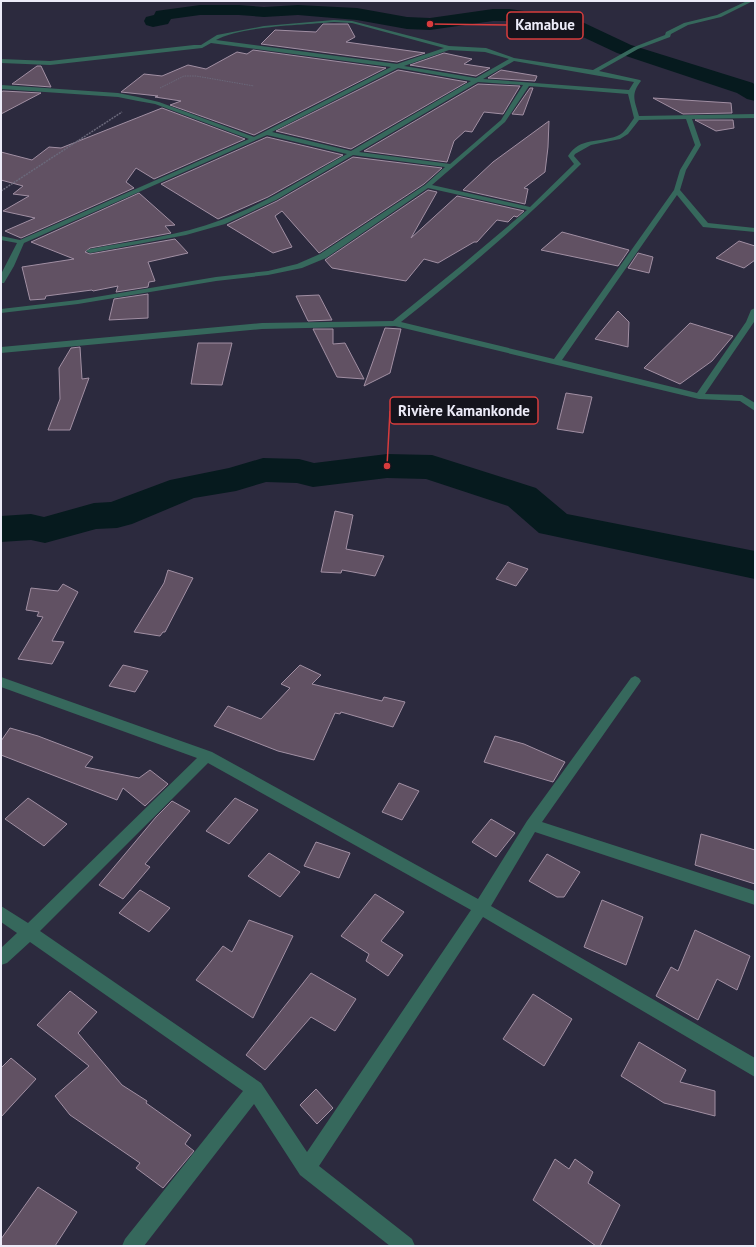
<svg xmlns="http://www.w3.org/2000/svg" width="756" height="1247" viewBox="0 0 756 1247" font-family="'PT Sans',sans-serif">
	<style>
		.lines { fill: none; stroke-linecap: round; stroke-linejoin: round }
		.river { fill: #061a1e; fill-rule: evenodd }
		.building { fill: #615163; stroke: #a18fa3 }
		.path-far1 { stroke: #6a687a; stroke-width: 1; stroke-dasharray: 1.5 1; stroke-linecap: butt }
		.path { stroke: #6a687a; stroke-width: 1.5; stroke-dasharray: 2 1; stroke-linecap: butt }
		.minor { fill: #36685c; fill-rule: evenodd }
		.leader { fill: none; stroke: #d83c3d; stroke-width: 1.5 }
		.callout-dot { fill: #d83c3d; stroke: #15141d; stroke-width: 1.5 }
		.callout { fill: #15141d; stroke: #d83c3d; stroke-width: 1.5 }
		.callout-label { font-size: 15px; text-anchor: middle; font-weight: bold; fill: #ecebf8 }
	</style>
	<rect width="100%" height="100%" fill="#2c2a3e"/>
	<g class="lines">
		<path class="river" d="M200,5H239L264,7L298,5L357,8L407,17L430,18L493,9H509L539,13L580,21L631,45L753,83L755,85V101L747,99L737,93L617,53L568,30L509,21H493L430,30L407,29L357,20L298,15L264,17L239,15H200L171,19L168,24L153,27L146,25L144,21L146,17L154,15L156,11Z
			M387,454L432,455L536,488L567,514L755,551V579L539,533L508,506L426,479L387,478L313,487L297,483L266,482L236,491L194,498L132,524L117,528L96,529L45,543L31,540L1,542V516L31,514L44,517L94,503L111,502L170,480L229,468L263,458L299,459L314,463Z"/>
	</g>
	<path class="building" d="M323,24H348L355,37L346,42L425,53L397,62L261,44L275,30L316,32Z
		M253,50L386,68L254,135L170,105L181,101L155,97L158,96L121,92L144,74L162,76L188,65L206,69L237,52L247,54Z
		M444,53L472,59L464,64L490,68L476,76L410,65Z
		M37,66H41L51,87L12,84Z
		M398,70L467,82L351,149L276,131Z
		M501,70L537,76L535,81L488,78Z
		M478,84L520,86L503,114L484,112L472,132L465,131L454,141L447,162L364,151Z
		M530,88H533L523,115L512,114Z
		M3,91L41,93L1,114V92Z
		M653,98L731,103L732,113L683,114Z
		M162,108L245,139L154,179L136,168L126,182L134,188L21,238L5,231L35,218L3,211L29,196L13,194L23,186L1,180V152L32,160L49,147L61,148Z
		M695,120H733L734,128L716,131Z
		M549,121L548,147L545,172L524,188L528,189L525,204L463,190L493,162Z
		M267,137L343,155L268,197L218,219L161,184Z
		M353,157L442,168L424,184L319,253L282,211L275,216L292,247L273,253L227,225L277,201Z
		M428,190L437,192L411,238L457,196L524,211L517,217L514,216L508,222L497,220L477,242H474L438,263L424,259L406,281L332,268L325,260Z
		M139,193L175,225L165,226L171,233L90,248L85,252L90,254L175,239L188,253L148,262L155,281L149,282L148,287L116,292L118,286L93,291L92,290L46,296L45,299L30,300L22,267L74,259L31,242Z
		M562,232L629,250L618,266L541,250Z
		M739,241L755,246V260L744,268L716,258Z
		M638,253L653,257L649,273L628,268Z
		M148,294V318L109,320L114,299Z
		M319,295L332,320L308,321L296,296Z
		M618,311L629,322L628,347L595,339Z
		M690,323L733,336L712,361L680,384L644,368Z
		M385,328L401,329L390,373L364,386Z
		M313,329H333V344L345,343L364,379L337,377Z
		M198,343H232L222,385L191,384Z
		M80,347L82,379L89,378L70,430H48L60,399L59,368L71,348Z
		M566,393L592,397L583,433L557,429Z
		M335,511L353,515L346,549L384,556L375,576L342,570L341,573L321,572Z
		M508,562L528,569L516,586L496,579Z
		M168,570L193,578L165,632H163L160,636L134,632L164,583Z
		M63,584L78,592L52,641L64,642L52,664L18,659L43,617L37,616L39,612L26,610L31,588L58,591Z
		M123,665L148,671L135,692L109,686Z
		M300,665L321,675L312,684L382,701L384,697L405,702L393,727L341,712L340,714L335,713L314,760L278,751L214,726L228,706L261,719L290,688L281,684Z
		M10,728L38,736L93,757L85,767L139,778L150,770L168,784L145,806L123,788L117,800L1,755V741Z
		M495,736L524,744L565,762L553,782L484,762Z
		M399,783L419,791L402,820L382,812Z
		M28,798L67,824L44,846L5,819Z
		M235,798L258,810L229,844L206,831Z
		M172,801L190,811L145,864L150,867L123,899L99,885L156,817Z
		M491,819L515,833L496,857L472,842Z
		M701,834L755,850V884L695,865Z
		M316,842L350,853L339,878L304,866Z
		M269,853L300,872L280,897L248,876Z
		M547,854L580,872L564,897H557L529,881Z
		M140,890L170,908L149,932L119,913Z
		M375,894L404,912L381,941L403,955L388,976L366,961L369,954L341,936Z
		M602,900L643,917L626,965L584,947Z
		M249,920L293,936L253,1018L196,980L223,946L232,952Z
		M695,930L750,956L737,990L717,979L698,1020L656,996L671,967L678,971Z
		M311,973L356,999L335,1031L311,1017L265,1070L246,1055Z
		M70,991L97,1012L78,1033L122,1085L147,1101L146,1103L191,1135L185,1144L194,1151L163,1188L136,1168L140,1163L70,1115L55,1096L89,1066L37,1025Z
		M533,994L572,1019L544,1066L503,1039Z
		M639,1042L686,1070L680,1082L715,1091V1116L664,1103L621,1076Z
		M11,1058L36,1079L1,1117V1068Z
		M316,1089L333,1108L317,1124L300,1105Z
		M555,1159L569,1169L575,1159L593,1172L588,1183L620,1205L600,1246H596L533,1200Z
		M38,1187L77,1212L55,1246H1V1239Z"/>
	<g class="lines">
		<path class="path-far1" d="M160,88L184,76H196L254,86"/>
		<path class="path" d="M1,191L122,112"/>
		<path class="minor" d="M747,1H753L721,17L688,25L671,34L670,37L638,49L599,71L640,80L641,81C630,95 635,101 639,116L755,114V118L692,119L701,145L686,170L680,190L708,223L755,228V232L703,227L677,195L562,360L697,393L746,322L751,310L755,308L754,322L705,394L742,395L755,403V411L740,401L699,399L395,326L262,329L1,353V347L262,323L393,321L462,265L527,210L428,188L326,258L302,268L268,275L216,281L78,304L1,313V309L78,300L216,277L268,271L297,264L320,254L425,185L445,167L353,155L276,200L225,224L186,235L90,253L86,251L90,249C133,241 179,236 221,220C265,204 305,177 347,154L267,135L24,243L14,266L4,283H1V274L17,243L1,240V236L20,240L249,139L155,104L138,101L118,97L1,89V85L118,93L138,97L159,102L254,137L391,67L211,43L202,48L50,65L1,63V59L50,61L194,45H201L217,35L264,26L334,20L352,21L449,46L486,48L514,58L593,70L634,47L665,35L666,32L684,23L717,15ZM334,22L352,23L444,48L397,64L216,40C240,26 304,25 334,22ZM449,50L485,52L509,59L476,78L404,66ZM514,61L634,82L629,90L483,79ZM398,68L471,81L351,151L272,132ZM478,82L523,85L501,120L450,164L359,152ZM529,86L628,94L634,118C629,125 625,133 617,136C599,143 580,137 568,156L574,164L530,207L432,185L505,122ZM686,119L695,145L680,170L674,190L554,359L401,322C464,272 523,222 580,165L581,164L574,156L575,154L591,145L620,139L628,134L639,120Z
			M635,676L639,678L641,681L639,684L542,822L755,891V905L535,832L491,906L755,1058V1077L483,917L319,1166L412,1239L415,1246H390L300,1175L254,1104L144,1246H122L125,1239L243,1091L30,942L7,963L1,965V948L17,933L1,922V906L28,923L197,758L1,687V677L212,752L478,899L527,821L631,678ZM208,763L471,910L307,1152L261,1083L40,931Z"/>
	</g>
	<path class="leader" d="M430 24L507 25M387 466L390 411"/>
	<g class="callout-dot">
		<circle cx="430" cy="24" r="4"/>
		<circle cx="387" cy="466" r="4"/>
	</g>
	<g class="callout">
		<rect x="507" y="12" width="76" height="27" rx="4"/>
		<rect x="390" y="397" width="148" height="27" rx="4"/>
	</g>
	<g class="callout-label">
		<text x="545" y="30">Kamabue</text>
		<text x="464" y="416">Rivière Kamankonde</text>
	</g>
	<rect width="756" height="1247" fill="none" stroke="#ecebf8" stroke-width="4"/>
</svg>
